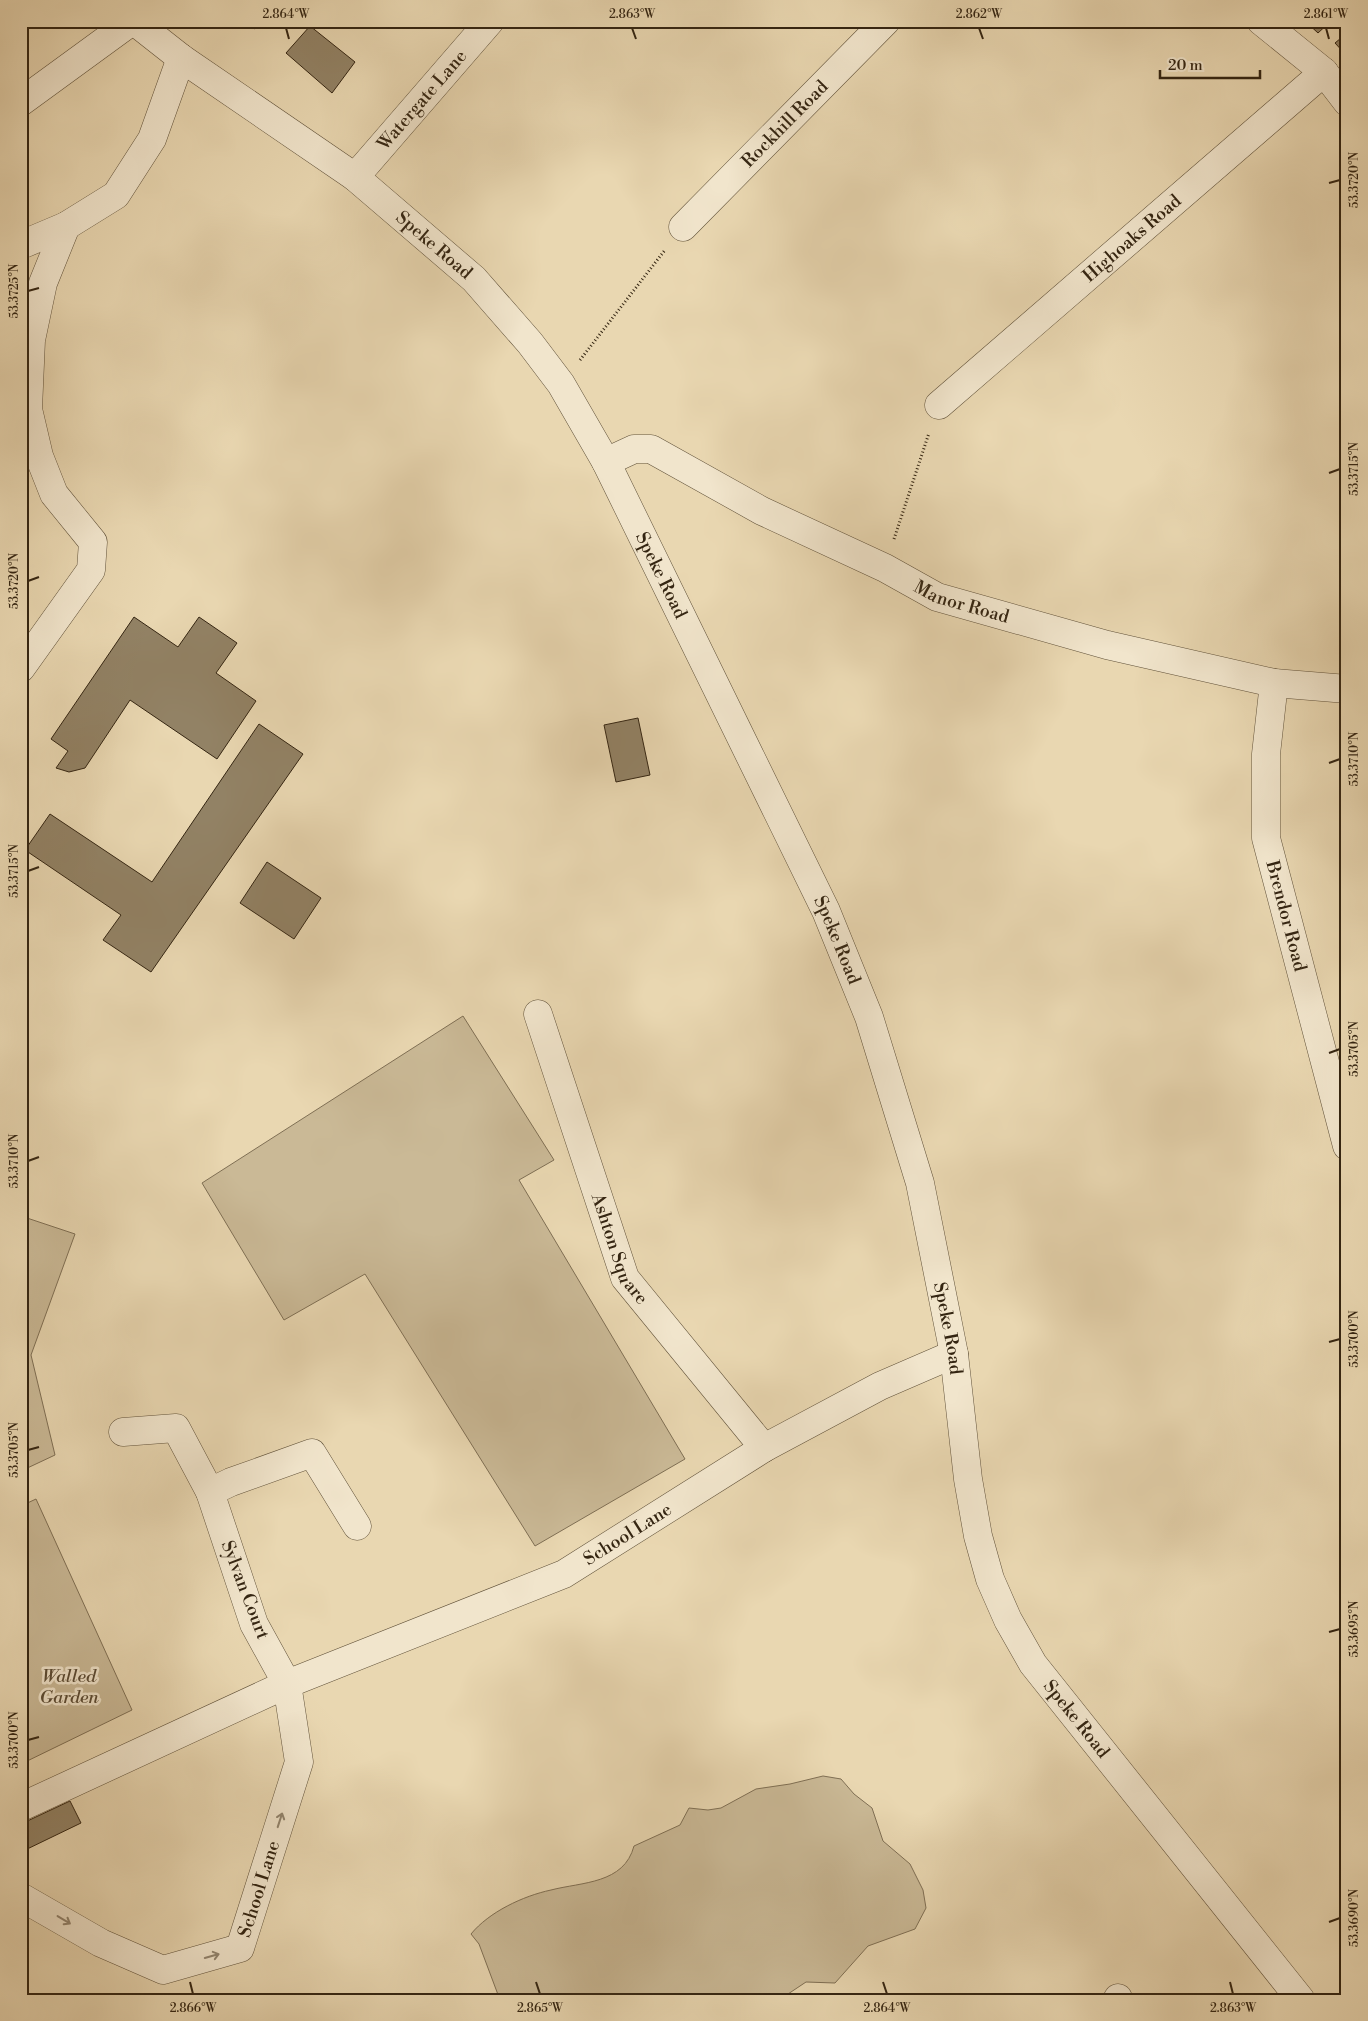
<svg xmlns="http://www.w3.org/2000/svg" width="1368" height="2021" viewBox="0 0 1368 2021" font-family="'Libre Bodoni',serif">
	<style>
		.green { fill: #cab996; stroke: #7f6f54 }
		.building { fill: #928265; stroke: #342512 }
		.lines { fill: none; stroke-linecap: round; stroke-linejoin: round }
		.minor-casing { stroke: #61523a; stroke-width: 29 }
		.tertiary-casing { stroke: #61523a; stroke-width: 29 }
		.path { stroke: #342512; stroke-width: 3; stroke-dasharray: 1 2.5; stroke-linecap: butt }
		.minor { stroke: #f1e5cc; stroke-width: 28 }
		.tertiary { stroke: #f1e5cc; stroke-width: 28 }
		.oneway { stroke: #92856f }
		.ticks { fill: none; stroke: #342512; stroke-width: 2 }
		.labels { text-anchor: middle; dominant-baseline: central; stroke-width: 5; stroke-linejoin: round; paint-order: stroke }
		.street-label { font-size: 18px; fill: #342512; stroke: #f1e5cc }
		.park-label { font-size: 18px; font-style: italic; fill: #5a4a33; stroke: #f1e5cc }
		.neatline { fill: none; stroke: #342512; stroke-width: 2 }
		.ticks-label { font-size: 12px; text-anchor: middle; fill: #342512 }
	</style>
	<rect width="100%" height="100%" fill="#e9d7b1"/>
	<filter id="stains"><feTurbulence type="fractalNoise" baseFrequency=".004" numOctaves="4"/><feColorMatrix values="0 0 0 0 .2 0 0 0 0 .09 0 0 0 0 .02 0 0 0 .5 -.17"/></filter>
	<radialGradient id="worn" r=".72"><stop offset=".6" stop-color="#630" stop-opacity="0"/><stop offset="1" stop-color="#630" stop-opacity=".3"/></radialGradient>
	<path class="green" d="M463,1016L554,1160L519,1180L685,1459L535,1546L365,1274L284,1320L202,1183Z
		M21,1216L75,1234L31,1355L55,1455L21,1471Z
		M36,1499L132,1710L21,1764V1506Z
		M823,1776L841,1779L854,1794L872,1808L883,1841L910,1864L923,1890L926,1908L915,1929L868,1946L835,1983L806,1982L779,2000H500L479,1944L471,1934C489,1912 523,1896 551,1890C582,1882 624,1884 634,1846L680,1825L689,1808L708,1810L721,1808L756,1789L790,1784Z"/>
	<path class="building" d="M245,21H261L255,29Z
		M1305,21H1331L1318,33Z
		M310,26L355,62L332,93L286,53Z
		M1347,33V56L1335,43Z
		M134,617L178,647L199,617L237,643L216,673L256,701L217,759L130,700L85,768L69,772L56,768L68,751L51,739Z
		M638,718L650,775L616,782L604,725Z
		M259,724L303,754L151,972L103,940L121,915L25,850L50,814L152,882Z
		M267,862L321,898L294,939L240,903Z
		M70,1801L81,1823L21,1852V1824Z"/>
	<g class="lines">
		<g class="minor-casing">
			<g id="minor">
				<path d="M1261,21L1324,72L1347,102"/>
				<path d="M21,102L132,21"/>
				<path id="s1" d="M355,177L490,21"/>
				<path id="s2" d="M683,227L886,21"/>
				<path d="M21,245L66,226L116,195L152,139L181,58"/>
				<path id="s3" d="M939,405L1324,72"/>
				<path d="M21,668L91,570L93,542L54,494L39,456L28,409L31,340L43,283L66,226"/>
				<path id="s4" d="M1274,683L1266,754V838L1347,1146"/>
				<path id="s5" d="M538,1014L625,1278L764,1448"/>
				<path d="M210,1492L231,1482L312,1453L357,1526"/>
				<path id="s6" d="M21,1807L287,1684L564,1574L764,1448L880,1386L954,1354"/>
				<path id="s7" d="M21,1897L101,1943L163,1970L240,1948L299,1762L287,1684L254,1624L210,1492L176,1428L123,1432"/>
				<path d="M1117,2000L1118,1998"/>
			</g>
		</g>
		<g class="tertiary-casing">
			<g id="tertiary">
				<path id="s8" d="M134,21L181,58L355,177L474,279L530,343L561,384L606,462L826,911L869,1017L920,1183L954,1354L968,1479L978,1536L990,1579L1008,1620L1033,1664L1301,2000"/>
				<path id="s9" d="M606,462L634,449H651L762,511L885,568L937,597L1107,645L1274,683L1347,689"/>
			</g>
		</g>
		<path class="path" d="M580,360L665,250
			M894,539L929,433"/>
		<use href="#minor" class="minor"/>
		<use href="#tertiary" class="tertiary"/>
	</g>
	<defs><path id="oneway-shaft" d="M-6 0H5M1.5-3L5.5 0L1.5 3" fill="none" stroke-width="1.6" stroke-linecap="round" stroke-linejoin="round" transform="scale(1.25)"/></defs>
	<g class="oneway">
		<use href="#oneway-shaft" transform="translate(280 1820) rotate(-72)"/>
		<use href="#oneway-shaft" transform="translate(64 1920) rotate(31)"/>
		<use href="#oneway-shaft" transform="translate(212 1956) rotate(-16)"/>
	</g>
	<path class="ticks" d="M286,28L289,39M632,28L636,39M979,28L983,39M1326,28L1329,39M1329,183L1340,180M28,291L39,288M1329,473L1340,469M28,581L39,577M1329,763L1340,759M28,871L39,867M1329,1053L1340,1049M28,1161L39,1157M1329,1342L1340,1339M28,1450L39,1447M1329,1632L1340,1629M28,1740L39,1737M1329,1922L1340,1918M190,1982L193,1994M536,1982L540,1994M883,1982L887,1994M1230,1982L1233,1994"/>
	<g class="labels">
		<g class="street-label">
			<text stroke="none"><textPath href="#s1" startOffset="102">Watergate Lane</textPath></text>
			<text stroke="none"><textPath href="#s2" startOffset="145">Rockhill Road</textPath></text>
			<text stroke="none"><textPath href="#s3" startOffset="255">Highoaks Road</textPath></text>
			<text stroke="none"><textPath href="#s8" startOffset="375">Speke Road</textPath></text>
			<text stroke="none"><textPath href="#s8" startOffset="780">Speke Road</textPath></text>
			<text stroke="none"><textPath href="#s9" startOffset="395">Manor Road</textPath></text>
			<text stroke="none"><textPath href="#s4" startOffset="236">Brendor Road</textPath></text>
			<text stroke="none"><textPath href="#s8" startOffset="1185">Speke Road</textPath></text>
			<text stroke="none"><textPath href="#s5" startOffset="249">Ashton Square</textPath></text>
			<text stroke="none"><textPath href="#s8" startOffset="1590">Speke Road</textPath></text>
			<text stroke="none"><textPath href="#s6" startOffset="666">School Lane</textPath></text>
			<text transform="translate(245 1590) rotate(69)">Sylvan Court</text>
			<text stroke="none"><textPath href="#s8" startOffset="2010">Speke Road</textPath></text>
			<text stroke="none"><textPath href="#s7" startOffset="302">School Lane</textPath></text>
		</g>
		<g class="park-label">
			<text x="69" y="1676">Walled<tspan x="69" dy="21">Garden</tspan></text>
		</g>
	</g>
	<rect width="1368" height="2021" fill="none" stroke="#e9d7b1" stroke-width="55"/>
	<path d="M1160 70v8h100v-8" fill="none" stroke="#342512" stroke-width="2.5"/>
	<text x="1168" y="70" font-size="15" fill="#342512" stroke="#f1e5cc" stroke-width="4" paint-order="stroke">20 m</text>
	<rect x="28" y="28" width="1312" height="1966" class="neatline"/>
	<g class="ticks-label">
		<text x="286" y="18">2.864°W</text>
		<text x="632" y="18">2.863°W</text>
		<text x="979" y="18">2.862°W</text>
		<text x="1326" y="18">2.861°W</text>
		<text transform="translate(1354 180) rotate(-90)" y="4">53.3720°N</text>
		<text transform="translate(14 291) rotate(-90)" y="4">53.3725°N</text>
		<text transform="translate(1354 469) rotate(-90)" y="4">53.3715°N</text>
		<text transform="translate(14 581) rotate(-90)" y="4">53.3720°N</text>
		<text transform="translate(1354 759) rotate(-90)" y="4">53.3710°N</text>
		<text transform="translate(14 871) rotate(-90)" y="4">53.3715°N</text>
		<text transform="translate(1354 1049) rotate(-90)" y="4">53.3705°N</text>
		<text transform="translate(14 1161) rotate(-90)" y="4">53.3710°N</text>
		<text transform="translate(1354 1339) rotate(-90)" y="4">53.3700°N</text>
		<text transform="translate(14 1450) rotate(-90)" y="4">53.3705°N</text>
		<text transform="translate(1354 1629) rotate(-90)" y="4">53.3695°N</text>
		<text transform="translate(14 1740) rotate(-90)" y="4">53.3700°N</text>
		<text transform="translate(1354 1918) rotate(-90)" y="4">53.3690°N</text>
		<text x="193" y="2012">2.866°W</text>
		<text x="540" y="2012">2.865°W</text>
		<text x="887" y="2012">2.864°W</text>
		<text x="1233" y="2012">2.863°W</text>
	</g>
	<rect width="100%" height="100%" filter="url(#stains)"/>
	<rect width="100%" height="100%" fill="url(#worn)"/>
</svg>
